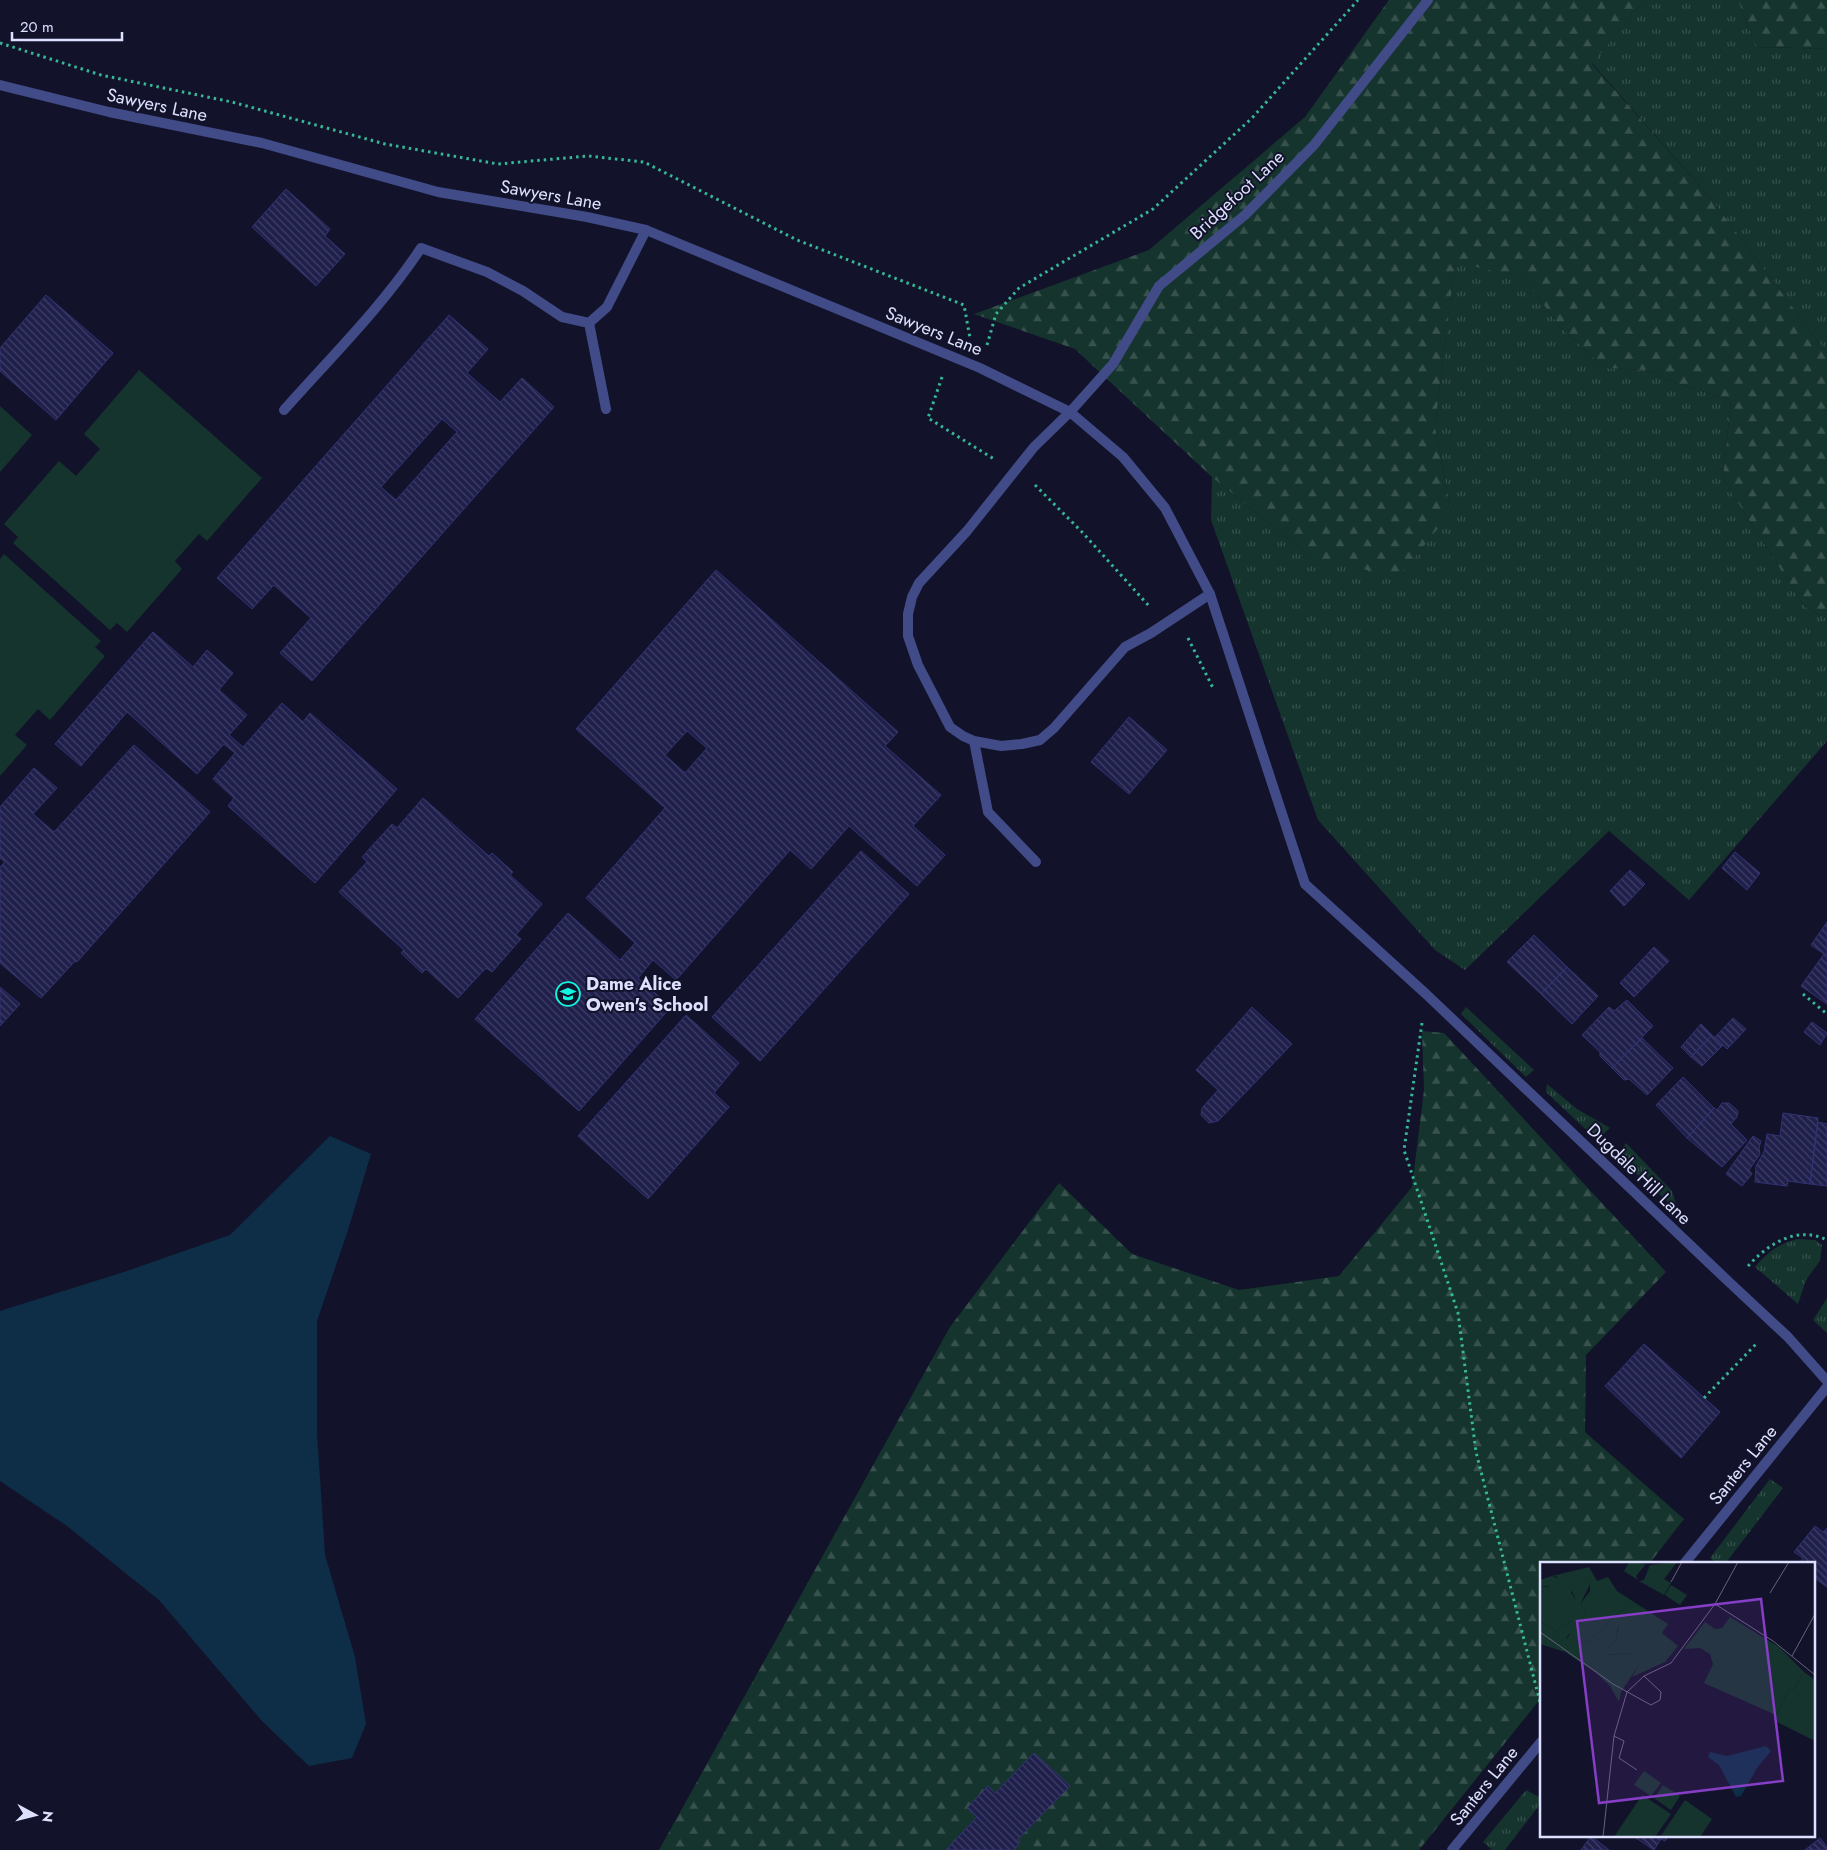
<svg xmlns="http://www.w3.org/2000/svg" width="1827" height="1850" viewBox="0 0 1827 1850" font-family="Jost,sans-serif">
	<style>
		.grass { fill: url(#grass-tufts) }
		.forest { fill: url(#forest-firs) }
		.pitch { fill: #15342d }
		.water { fill: #0e2e48 }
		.building { fill: url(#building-back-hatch); stroke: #323275; fill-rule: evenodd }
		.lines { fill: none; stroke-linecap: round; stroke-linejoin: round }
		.path { stroke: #36b897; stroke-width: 3; stroke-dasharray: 2.5 4; stroke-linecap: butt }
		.lane { stroke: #404b87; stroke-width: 10 }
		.street { stroke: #404b87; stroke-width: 10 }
		.labels { text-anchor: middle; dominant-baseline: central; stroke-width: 4; stroke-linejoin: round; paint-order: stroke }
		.street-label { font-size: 18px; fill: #dde0fe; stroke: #12132a }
		.poi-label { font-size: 18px; font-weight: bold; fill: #dde0fe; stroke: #12132a; text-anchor: start }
		.inset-road { fill: none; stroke: #63657f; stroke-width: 1 }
		.view { fill: #853ec5; fill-opacity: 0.15; stroke: #853ec5; stroke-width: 2.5 }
		.inset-edge { fill: none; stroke: #dde0fe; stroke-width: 2.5 }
	</style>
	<defs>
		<pattern id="grass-tufts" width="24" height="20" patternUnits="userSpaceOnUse" patternTransform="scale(1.25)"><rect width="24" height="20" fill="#15342d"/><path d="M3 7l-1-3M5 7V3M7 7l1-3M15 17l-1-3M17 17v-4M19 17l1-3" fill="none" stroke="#37514c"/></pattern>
		<pattern id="forest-firs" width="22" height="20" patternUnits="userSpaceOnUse" patternTransform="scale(1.25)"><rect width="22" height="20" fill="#15342d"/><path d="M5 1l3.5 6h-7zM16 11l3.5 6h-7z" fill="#37514c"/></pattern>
		<pattern id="building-back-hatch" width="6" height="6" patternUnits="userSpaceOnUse" patternTransform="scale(1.25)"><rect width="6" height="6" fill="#1f1f4b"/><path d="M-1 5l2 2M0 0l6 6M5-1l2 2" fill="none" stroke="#3f3f66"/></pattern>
	</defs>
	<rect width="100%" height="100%" fill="#12132a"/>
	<path class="grass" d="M1644,0H1738L1756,47L1827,49V353L1712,200L1592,63Z
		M1455,261L1524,278L1560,327L1605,368L1646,370L1679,384L1731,400L1723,479L1804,606L1827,619V741L1689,900L1609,831L1465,970L1435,950L1318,820L1211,520L1212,477L1308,555L1451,512L1435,427Z
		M1466,1007L1534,1070L1526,1077L1461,1014Z
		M1547,1084L1577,1109L1610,1128L1597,1140L1546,1092Z
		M1626,1143L1672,1191L1678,1211L1620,1159L1618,1154Z
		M1797,1239L1815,1240L1822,1245L1820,1261L1806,1280L1798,1304L1755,1267C1769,1251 1777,1245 1797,1239Z
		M1827,1298V1333L1813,1320Z
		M1770,1479L1783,1488L1725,1564H1718L1710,1558Z
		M1526,1790L1541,1798V1803L1505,1850H1492L1483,1842Z"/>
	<path class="forest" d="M1389,0H1644L1592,64L1712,200L1827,353V619L1804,606L1723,479L1731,400L1679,384L1646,370L1605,368L1560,327L1524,278L1455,262L1435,427L1451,512L1398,578L1308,555L1212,477L1075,349L974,314L1149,250L1305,117Z
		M1738,0H1827V49L1756,47Z
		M1422,1031L1444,1033L1666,1272L1586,1355L1585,1432L1684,1519L1649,1564H1541V1698L1419,1850H659L950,1327L1059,1183L1132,1254L1239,1290L1339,1276L1412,1187L1424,1090Z"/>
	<path class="pitch" d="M139,370L262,478L207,541L199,534L175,561L182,569L127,632L117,623L110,630L13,543L18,537L4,524L59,461L76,476L100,449L84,434Z
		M0,406L32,435L0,472Z
		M4,554L101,641L95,647L105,656L50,720L38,709L15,735L27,745L0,776V559Z"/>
	<path class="water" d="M330,1136L371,1154L348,1230L317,1321V1433L325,1555L355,1657L366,1724L352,1758L309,1766L262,1721L159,1600L67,1526L0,1481V1311L127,1271L230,1235Z"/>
	<path class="building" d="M286,189L330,229L325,236L345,254L316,286L252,227Z
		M46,295L113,353L56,420L0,371V348Z
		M449,315L488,349L467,373L500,402L522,378L554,407L312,681L280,653L311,618L274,585L252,609L217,578ZM442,419L457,432L396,500L381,487Z
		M716,570L898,732L885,746L941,795L913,826L945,855L917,886L849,826L811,869L790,850L676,980L653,960L638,978L671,1007L579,1111L475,1019L568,913L620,960L635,943L586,898L665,808L576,729ZM687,731L707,748L685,773L665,755Z
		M153,632L193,667L207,650L233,673L219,690L247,715L229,735L243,747L282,703L303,722L310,713L397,789L315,883L228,806L234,798L213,779L235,753L224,744L197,774L127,712L81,766L55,744Z
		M1129,717L1167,750L1129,794L1091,762Z
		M134,745L210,812L77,962L75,961L41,998L0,963V867L5,862L0,858V807L34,768L57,788L33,814L54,832Z
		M423,798L489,856L492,853L513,872L510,875L542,904L516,935L521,939L492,972L486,968L458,998L426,969L422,973L401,953L404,950L339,892L367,862L362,857L392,824L397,828Z
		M861,851L909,894L760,1061L712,1017Z
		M1735,852L1760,873L1747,890L1722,868Z
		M1630,870L1645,884L1624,906L1610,891Z
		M1827,922V956L1811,945Z
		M1534,935L1567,967L1541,994L1507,962Z
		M1654,947L1669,961L1634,997L1620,983Z
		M1824,954L1827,956V1004L1801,986Z
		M1567,967L1598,996L1572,1024L1541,994Z
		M0,987L20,1004L0,1026Z
		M1627,1000L1653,1026L1612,1068L1600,1056V1052L1582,1035L1609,1007L1614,1011Z
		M1252,1007L1292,1044L1218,1121L1209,1123L1201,1115L1202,1108L1218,1090L1196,1070Z
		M686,1015L739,1063L714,1093L729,1107L648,1199L578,1136Z
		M1733,1018L1746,1029L1727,1049L1715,1037Z
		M1812,1022L1827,1033L1820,1045L1804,1032Z
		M1701,1024L1712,1035L1691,1057L1681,1047Z
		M1712,1035L1723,1045L1702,1066L1691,1057Z
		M1642,1038L1673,1068L1647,1095L1629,1079L1624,1080L1612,1068Z
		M1683,1077L1714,1108L1687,1138L1656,1105Z
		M1722,1103H1729L1738,1111L1737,1117L1731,1124L1747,1140L1722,1167L1687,1138L1714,1108L1717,1110Z
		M1783,1113L1818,1118L1810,1184L1788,1181L1787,1186L1755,1182L1756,1166L1764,1152L1767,1134L1780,1136Z
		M1818,1122L1827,1124V1186L1810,1184Z
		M1753,1136L1761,1141L1759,1148L1760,1154L1749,1170L1752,1174L1742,1186L1726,1174Z
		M1644,1344L1720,1412L1681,1458L1605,1386Z
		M1815,1526L1823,1532L1827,1528V1587L1813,1577V1564H1799L1803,1558L1794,1552Z
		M1034,1753L1070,1786L1017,1840L1020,1842L1014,1850H946L977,1817L967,1808L988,1786L995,1793Z
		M1591,1836L1609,1850H1581Z
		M1633,1836H1668L1665,1841L1661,1839L1654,1850Z
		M1820,1838L1827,1847V1850H1805Z"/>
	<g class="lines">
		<path class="path" d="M0,43L101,75L232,102L385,144L498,164L588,156L644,162L797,240L964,305L970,338
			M987,345L996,314L1019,288L1153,209L1252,118L1358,0
			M942,377L928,418L994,459
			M1035,485L1082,532L1149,606
			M1188,638L1213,688
			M1803,994L1827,1014
			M1422,1023L1404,1150L1458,1313L1476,1452L1541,1706
			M1748,1266C1768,1244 1797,1225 1827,1240
			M1704,1398L1758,1342"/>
		<path class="lane" d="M589,323L606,409
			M284,410C331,357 382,307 421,248L487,272L523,291L562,317L589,323L607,307L646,230
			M1210,594L1151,633L1125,647L1054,728L1040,740L1022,744L1001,746L974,741L963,736L950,727L918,665L908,636V614L912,597L919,583L967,531L1034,447L1070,412L1113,364L1159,286L1245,215L1314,145L1428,0
			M974,741L988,812L1036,862"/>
		<path class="street" d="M0,85L109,112L262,143L438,192L587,217L646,230L980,368L1070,412L1123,457L1165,508L1210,594L1305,884L1426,994L1729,1282L1788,1337L1827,1381
			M1684,1564L1827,1387
			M1452,1850L1541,1742"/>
	</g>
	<defs>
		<g id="school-ring" transform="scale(1.25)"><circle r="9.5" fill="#12132a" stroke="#12f5de" stroke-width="1.5"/><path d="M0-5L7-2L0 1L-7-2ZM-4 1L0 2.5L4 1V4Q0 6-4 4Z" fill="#12f5de"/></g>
	</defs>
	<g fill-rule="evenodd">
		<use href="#school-ring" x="568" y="994"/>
	</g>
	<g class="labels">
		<g class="street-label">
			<text transform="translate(157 105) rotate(12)">Sawyers Lane</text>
			<text transform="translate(551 195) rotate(10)">Sawyers Lane</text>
			<text transform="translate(1237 195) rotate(-43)">Bridgefoot Lane</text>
			<text transform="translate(934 331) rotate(22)">Sawyers Lane</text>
			<text transform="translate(1639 1174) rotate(44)">Dugdale Hill Lane</text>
			<text transform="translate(1743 1465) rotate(-51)">Santers Lane</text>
			<text transform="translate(1484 1786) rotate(-51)">Santers Lane</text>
		</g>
		<g class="poi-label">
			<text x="586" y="984">Dame Alice<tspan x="586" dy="21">Owen's School</tspan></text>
		</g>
	</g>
	<g transform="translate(1540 1562)">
		<rect width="275" height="275" fill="#12132a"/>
		<path d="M89,0L106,2L96,14L98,18L84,9ZM137,0L124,17L131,21L124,33L99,19L104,18L110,3ZM49,5L57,19L68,15L77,29L128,62L122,71L138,84L125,100L92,115L98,104L92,91L67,93L68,86L76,77L82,48L46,82L26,78L45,49L41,41L50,29V22L46,20L41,19L31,30L35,37L33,59L20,65L18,71L0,59V25H8L18,15L12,14ZM131,23L147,33L140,43L125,33ZM264,110L275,118V179L237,160L236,153L248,130L255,126Z" fill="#15342d"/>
		<path d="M34,12L50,22L41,41L45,49L42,66L28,73L26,78L38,77L46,82L82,48L83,37L101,47L86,64H78L76,77L68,86V93L92,91L100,95L98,104L81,130L79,140L70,124L55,110L25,90L0,82V59L18,71L20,65L33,59L27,48L35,37L28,18ZM12,14L21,18L17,23L0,25V18ZM190,55L239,85L264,110L255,126L248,130L236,153L164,121L173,102L170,92L160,86L144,87L165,60L175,67L182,66Z" fill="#15342d"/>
		<path d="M104,209L121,221L111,234L94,223ZM123,223L140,234L131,248L114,236ZM102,233L131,252L115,275H74ZM145,238L172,257L160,275H120Z" fill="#15342d"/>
		<path d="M226,184L231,189L217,206L201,234L196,235L179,203L168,195L170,190L187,194Z" fill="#0e2e48"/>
		<path class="inset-road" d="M131,20L142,0M230,31L249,0M175,42L233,79L275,113M0,70L73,122L111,143L120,138L121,130L104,114M252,94L275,52M74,174L84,179L79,196L97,208M63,275L74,174L87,130L104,114L131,101L175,42L198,0"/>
		<path class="view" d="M221,37L243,219L59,241L37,59Z"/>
		<rect width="275" height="275" class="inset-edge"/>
	</g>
	<g transform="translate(35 1815) rotate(97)" stroke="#12132a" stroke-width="4" paint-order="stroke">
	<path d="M0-4L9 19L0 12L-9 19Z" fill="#dde0fe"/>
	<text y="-8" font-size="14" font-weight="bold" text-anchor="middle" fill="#dde0fe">N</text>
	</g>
	<path d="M12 32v8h110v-8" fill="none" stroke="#dde0fe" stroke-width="2.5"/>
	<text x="20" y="32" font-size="15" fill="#dde0fe" stroke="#12132a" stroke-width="4" paint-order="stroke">20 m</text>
</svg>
